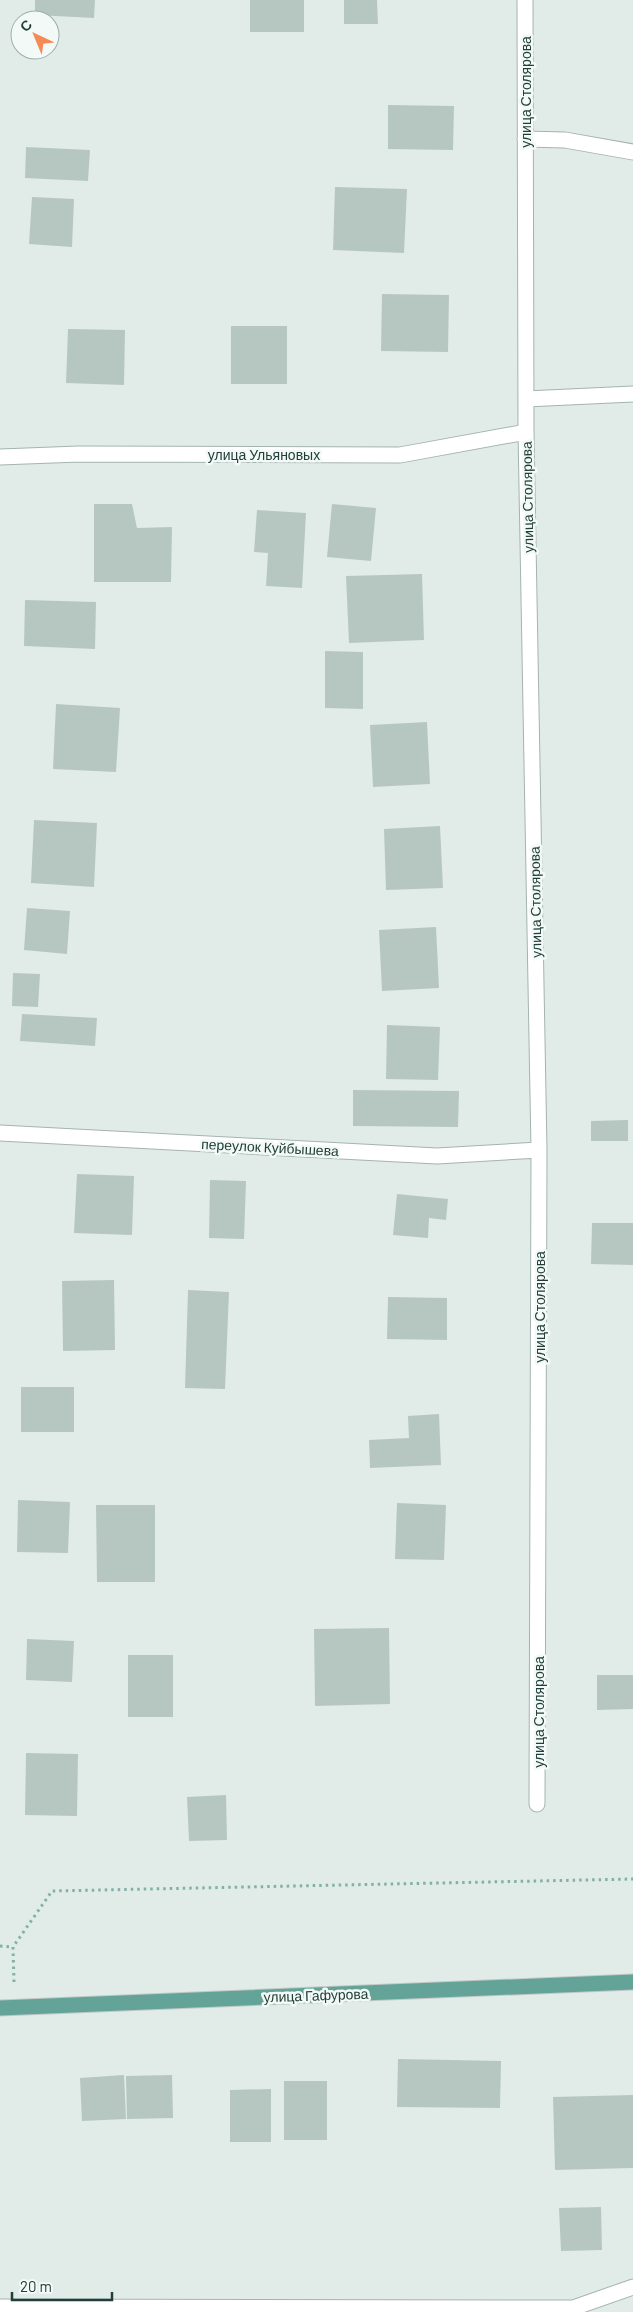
<svg xmlns="http://www.w3.org/2000/svg" width="633" height="2312" viewBox="0 0 633 2312" font-family="Barlow,sans-serif">
	<style>
		.building { fill: #b6c7c1 }
		.lines { fill: none; stroke-linecap: round; stroke-linejoin: round }
		.minor-casing { stroke: #a4b4b0; stroke-width: 17 }
		.major-casing { stroke: #c1c9c7; stroke-width: 17 }
		.path { stroke: #81b1a6; stroke-width: 3; stroke-dasharray: 2.5 4; stroke-linecap: butt }
		.minor { stroke: #fff; stroke-width: 15 }
		.major { stroke: #64a398; stroke-width: 15 }
		.labels { text-anchor: middle; dominant-baseline: central; stroke-width: 5; stroke-linejoin: round; paint-order: stroke }
		.street-label { font-size: 14px; fill: #213e38; stroke: #f2f9f6 }
	</style>
	<rect width="100%" height="100%" fill="#e1ece8"/>
	<path class="building" d="M35,0H95L94,18L35,15Z
		M250,0H304V32H250Z
		M344,0H377L378,24H344Z
		M388,105L454,106L453,150L388,149Z
		M26,147L90,150L88,181L25,178Z
		M335,187L407,189L404,253L333,250Z
		M32,197L74,199L72,247L29,244Z
		M382,294L449,295L448,352L381,351Z
		M231,326H287V384H231Z
		M68,329L125,330L124,385L66,383Z
		M94,504H132L137,528L172,527L171,582H94Z
		M332,504L376,508L371,561L327,557Z
		M257,510L306,513L302,588L266,586L268,553L254,552Z
		M422,574L424,640L349,643L346,576Z
		M25,600L96,602L95,649L24,646Z
		M325,651L363,652V709L325,708Z
		M56,704L120,708L116,772L53,769Z
		M427,722L430,784L373,787L370,725Z
		M34,820L97,823L94,887L31,883Z
		M440,826L443,888L386,890L384,829Z
		M27,908L70,911L67,954L24,950Z
		M436,927L439,988L382,991L379,930Z
		M13,973L40,974L38,1007L12,1006Z
		M22,1014L97,1018L95,1046L20,1041Z
		M387,1025L440,1027L438,1080L386,1079Z
		M353,1090L459,1091L458,1127L353,1126Z
		M628,1120V1141H591V1121Z
		M77,1174L134,1176L132,1235L74,1233Z
		M210,1180L246,1181L244,1239L209,1238Z
		M397,1194L448,1199L446,1220L429,1218L428,1238L393,1235Z
		M592,1223H633V1265L591,1264Z
		M114,1280L115,1350L63,1351L62,1281Z
		M188,1290L229,1292L225,1389L185,1388Z
		M388,1297L447,1298V1340L387,1339Z
		M21,1387H74V1432H21Z
		M439,1414L441,1465L370,1468L369,1440L409,1438L408,1416Z
		M18,1500L70,1502L68,1553L17,1552Z
		M397,1503L446,1505L444,1560L395,1559Z
		M96,1505H155V1582H97Z
		M389,1628L390,1704L315,1706L314,1629Z
		M27,1639L74,1641L72,1682L26,1680Z
		M128,1655H173V1717H128Z
		M597,1675H633V1709L597,1710Z
		M26,1753L78,1754L77,1816L25,1815Z
		M226,1795L227,1840L189,1841L187,1797Z
		M398,2059L501,2061L500,2108L397,2107Z
		M124,2075L126,2119L82,2121L80,2078Z
		M172,2075L173,2118L127,2119L126,2076Z
		M284,2081H327V2140H284Z
		M271,2089V2142H230V2090Z
		M633,2095V2168L555,2170L553,2097Z
		M601,2207L602,2250L561,2251L559,2208Z"/>
	<g class="lines">
		<g class="minor-casing">
			<path id="minor" d="M525,0L526,432L539,1150L537,1804
				M525,139L565,140L633,152
				M526,399L633,394
				M0,457L79,454L400,455L526,432
				M0,1133L437,1156L539,1150
				M0,2307L573,2308L633,2287"/>
		</g>
		<g class="major-casing">
			<path id="major" d="M0,2008L633,1982"/>
		</g>
		<path class="path" d="M0,1946L13,1947
			M14,1982L13,1947L52,1891L633,1879"/>
		<use href="#minor" class="minor"/>
		<use href="#major" class="major"/>
	</g>
	<g class="labels">
		<g class="street-label">
			<text transform="translate(525 92) rotate(-90)">улица Столярова</text>
			<text x="264" y="454">улица Ульяновых</text>
			<text transform="translate(527 497) rotate(-91)">улица Столярова</text>
			<text transform="translate(535 902) rotate(-91)">улица Столярова</text>
			<text transform="translate(270 1147) rotate(3)">переулок Куйбышева</text>
			<text transform="translate(539 1307) rotate(-90)">улица Столярова</text>
			<text transform="translate(538 1712) rotate(-90)">улица Столярова</text>
			<text transform="translate(316 1995) rotate(-2)">улица Гафурова</text>
		</g>
	</g>
	<g transform="translate(35 35) rotate(316)"><circle r="24" fill="#f2f9f6" stroke="#9eaeaa"/>
	<path d="M0-4L9 19L0 12L-9 19Z" fill="#f68a55"/>
	<text y="-8" font-size="14" font-weight="bold" text-anchor="middle" fill="#213e38">С</text>
	</g>
	<path d="M12 2292v8h100v-8" fill="none" stroke="#213e38" stroke-width="2.5"/>
	<text x="20" y="2292" font-size="15" fill="#213e38" stroke="#f2f9f6" stroke-width="4" paint-order="stroke">20 m</text>
</svg>
